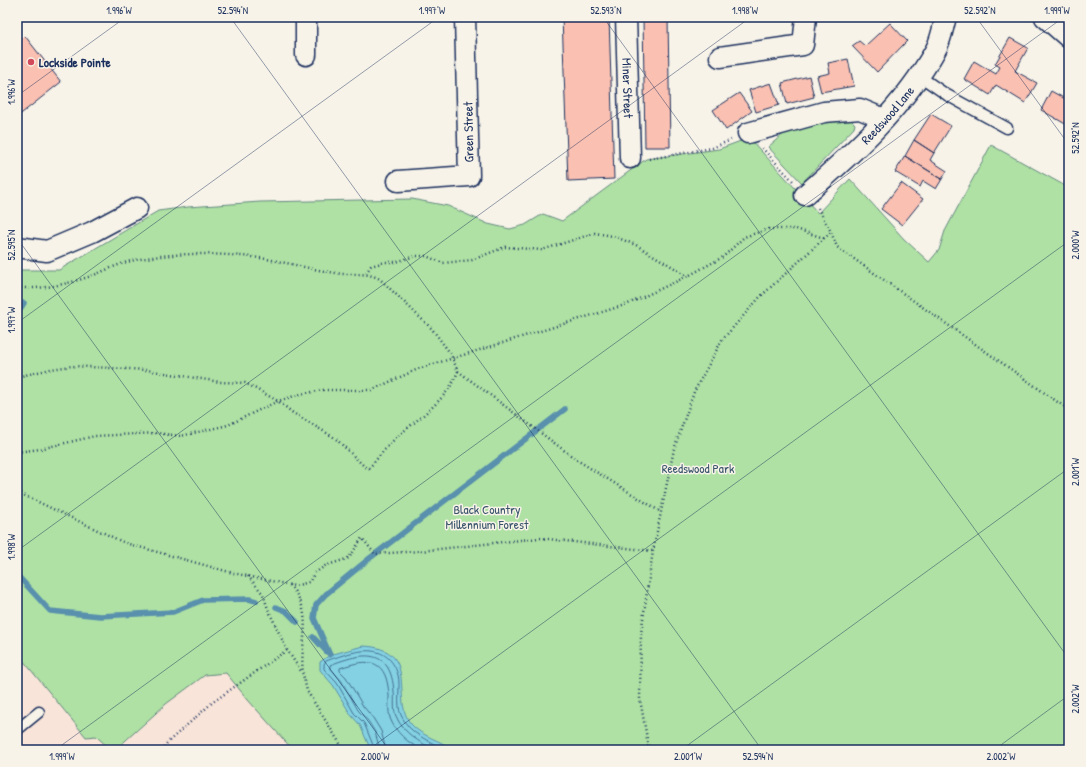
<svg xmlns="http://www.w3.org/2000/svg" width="1086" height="767" viewBox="0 0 1086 767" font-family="'Patrick Hand',sans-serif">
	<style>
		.built { fill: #f8e4d8 }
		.green { fill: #aee1a3; stroke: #648880 }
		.water { fill: #83d1e2; stroke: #5990ad }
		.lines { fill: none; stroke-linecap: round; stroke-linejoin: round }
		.shore { stroke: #457093; stroke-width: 1 }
		.stream { stroke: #5990ad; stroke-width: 5.5 }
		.building { fill: #fac0b1; stroke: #1b2f5e }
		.lane-casing { stroke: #1b2f5e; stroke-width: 13 }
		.street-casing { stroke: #1b2f5e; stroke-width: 23 }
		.path { stroke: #1b2f5e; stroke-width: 2.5; stroke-dasharray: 1 3; stroke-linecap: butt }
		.lane { stroke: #f7f3e8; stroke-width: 10 }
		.street { stroke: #f7f3e8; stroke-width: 20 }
		.ticks { fill: none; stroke: #1b2f5e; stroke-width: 1; stroke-opacity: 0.45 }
		.poi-dot { fill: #d1495b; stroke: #f7f3e8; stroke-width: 1.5 }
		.labels { text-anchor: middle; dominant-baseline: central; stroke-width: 3; stroke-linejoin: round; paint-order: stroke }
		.poi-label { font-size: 13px; font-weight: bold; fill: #1b2f5e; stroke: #f7f3e8; text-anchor: start }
		.street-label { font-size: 13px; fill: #1b2f5e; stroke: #f7f3e8 }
		.park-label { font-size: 13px; fill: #38536c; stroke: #f7f3e8 }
		.neatline { fill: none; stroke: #1b2f5e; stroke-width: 1.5 }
		.ticks-label { font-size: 10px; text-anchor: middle; fill: #1b2f5e }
	</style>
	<rect width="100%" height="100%" fill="#f7f3e8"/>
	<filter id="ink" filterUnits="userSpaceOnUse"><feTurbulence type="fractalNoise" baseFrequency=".025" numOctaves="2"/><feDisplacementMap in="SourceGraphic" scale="8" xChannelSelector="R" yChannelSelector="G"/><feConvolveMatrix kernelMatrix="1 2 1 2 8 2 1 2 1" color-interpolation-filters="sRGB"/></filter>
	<g filter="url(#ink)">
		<path class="built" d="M234,633L327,750H17V640Z"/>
		<path class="green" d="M841,118L851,120L855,124L854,128L802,183L768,147L788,130Z
			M749,138L818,213L850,179L904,239L929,262L939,250L945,231L991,145L1069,188V750H293L248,700L226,673L205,675L166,704L115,750H111L96,736L86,737L17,653V270H59L158,211L188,207L260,202L412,199L448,206L488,224L510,229L525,225L543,214L562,221L646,159L719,149Z"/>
		<path class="water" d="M363,646C421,648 390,699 411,724C422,737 441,740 453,750H373L369,746L360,725L351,715L333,685L320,670V662L330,655Z"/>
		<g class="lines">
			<path class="shore" d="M375,750L364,723L354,713L337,683L324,669V664L326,661C351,652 387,638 398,675C401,687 396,704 401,715C409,734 429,741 446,750
				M380,750L375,732L368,721L358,710L341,680L330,668V665C363,652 391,647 394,692C395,699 393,709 396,716C403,733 419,742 435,750
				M386,750L381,731L373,718L363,706L346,677L340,671V668C371,657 387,660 389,696C389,703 388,711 390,718C395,732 408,743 422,750"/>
			<path class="stream" d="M17,314L24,303
				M17,575L50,611L100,616L173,612L203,600L249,599L256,601
				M276,607L286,611L297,622
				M313,637L327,652
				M330,655L314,618L316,605L326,594L370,558L565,409"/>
		</g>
		<path class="building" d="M562,17H609L614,179L568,181Z
			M643,17H668L670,147H645Z
			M890,23L907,41L877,72L852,46L859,41L865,46Z
			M25,36L61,82L17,117V43Z
			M1010,38L1028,48L1015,71L1037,83L1025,103L996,85L990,95L964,79L974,61L996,74L1000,67L995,64Z
			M848,59L854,86L821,92L817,76L830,73L828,63Z
			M809,76L814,97L787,104L782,83Z
			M771,83L779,105L756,112L749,90Z
			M1051,91L1069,101V126L1041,110Z
			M739,93L752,111L726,130L713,110Z
			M931,114L951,126L934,153L914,140Z
			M914,140L934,153L930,160L947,171L942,179L905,156Z
			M905,156L942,179L936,189L923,181L920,187L895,172Z
			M901,183L923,199L902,225L881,209Z"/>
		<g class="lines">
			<g class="lane-casing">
				<path id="lane" d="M918,75L947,95L1007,128
					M17,730L39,712"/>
			</g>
			<g class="street-casing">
				<g id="street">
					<path d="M306,17V55"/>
					<path id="s1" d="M626,17L630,158"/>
					<path d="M1045,17L1069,38"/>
					<path d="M720,57L803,45L806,17"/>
					<path d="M748,133L824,112L860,109L884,119"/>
					<path d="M398,181L469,176L465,17"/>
					<path id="s2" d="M805,195C854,152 904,107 936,49C941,40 943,27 946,17"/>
					<path d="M17,247L47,251L92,232L137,208"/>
				</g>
			</g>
			<path class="path" d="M762,148L793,181
				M649,159L712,148L731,140
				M818,208L831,232L837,247L1069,410
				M366,273L371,266L385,262H396L415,256H426L443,263L472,260L505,247L542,250L595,233L613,236L636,245L688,276
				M17,287C41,291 71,283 94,275C106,270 119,264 131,261C170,252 213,253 252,257C279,260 308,269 336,273C351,276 365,271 380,279L432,329L450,353L458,371C448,400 418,418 396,438C386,447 378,458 369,468L365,467L335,438L293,413L278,401L245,383L220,382L147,370L72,366L51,369L17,377
				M458,371L577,460L661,512
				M17,452L40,449L95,436L157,433L181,436L228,425L278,401L301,394L323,390H372L418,369L628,304L688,276L723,257L744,237L769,229H796L824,238
				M17,492L125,543L233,573L295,586L309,582L315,573L325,566L349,558L362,538L375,554L421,551L539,538L653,551
				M248,576L263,594L268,609L287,650L303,674L307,691L344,750
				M289,585C316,613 299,640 303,673
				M161,750L168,742L213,702L287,650
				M649,750L640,699L641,633L653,551L674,449L694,392L722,340L760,297L831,232"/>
			<use href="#lane" class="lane"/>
			<use href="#street" class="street"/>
		</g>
	</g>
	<path class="ticks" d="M230,17L762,750M603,17L1069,659M976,17L1069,145M17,96L126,17M17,238L389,750M17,323L439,17M17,551L751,17M55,750L1064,17M368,750L1069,241M681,750L1069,468M994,750L1069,695"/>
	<circle class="poi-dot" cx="31" cy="62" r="4"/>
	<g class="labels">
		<g class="poi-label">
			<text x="39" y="62">Lockside Pointe</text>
		</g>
		<g class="street-label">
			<text stroke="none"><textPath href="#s1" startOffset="71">Miner Street</textPath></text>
			<text stroke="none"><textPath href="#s2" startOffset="115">Reedswood Lane</textPath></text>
			<text transform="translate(468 132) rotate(-91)">Green Street</text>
		</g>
		<g class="park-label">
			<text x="698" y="468">Reedswood Park</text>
			<text x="487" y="509">Black Country<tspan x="487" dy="15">Millennium Forest</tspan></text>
		</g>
	</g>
	<rect width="1086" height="767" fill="none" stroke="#f7f3e8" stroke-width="44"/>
	<rect x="22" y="22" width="1042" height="723" class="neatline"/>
	<g class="ticks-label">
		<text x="119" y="14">1.996°W</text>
		<text x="233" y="14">52.594°N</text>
		<text x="432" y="14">1.997°W</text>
		<text x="606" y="14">52.593°N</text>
		<text x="745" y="14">1.998°W</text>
		<text x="980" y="14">52.592°N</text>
		<text x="1057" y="14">1.999°W</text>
		<text transform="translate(11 92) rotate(-90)" y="4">1.996°W</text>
		<text transform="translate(1075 138) rotate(-90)" y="4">52.592°N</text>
		<text transform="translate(1075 245) rotate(-90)" y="4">2.000°W</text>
		<text transform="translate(11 245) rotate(-90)" y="4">52.595°N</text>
		<text transform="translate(11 320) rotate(-90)" y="4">1.997°W</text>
		<text transform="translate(1075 472) rotate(-90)" y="4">2.001°W</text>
		<text transform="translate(11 547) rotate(-90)" y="4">1.998°W</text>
		<text transform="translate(1075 699) rotate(-90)" y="4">2.002°W</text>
		<text x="62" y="760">1.999°W</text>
		<text x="375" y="760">2.000°W</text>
		<text x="688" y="760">2.001°W</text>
		<text x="758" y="760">52.594°N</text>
		<text x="1001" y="760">2.002°W</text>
	</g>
</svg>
